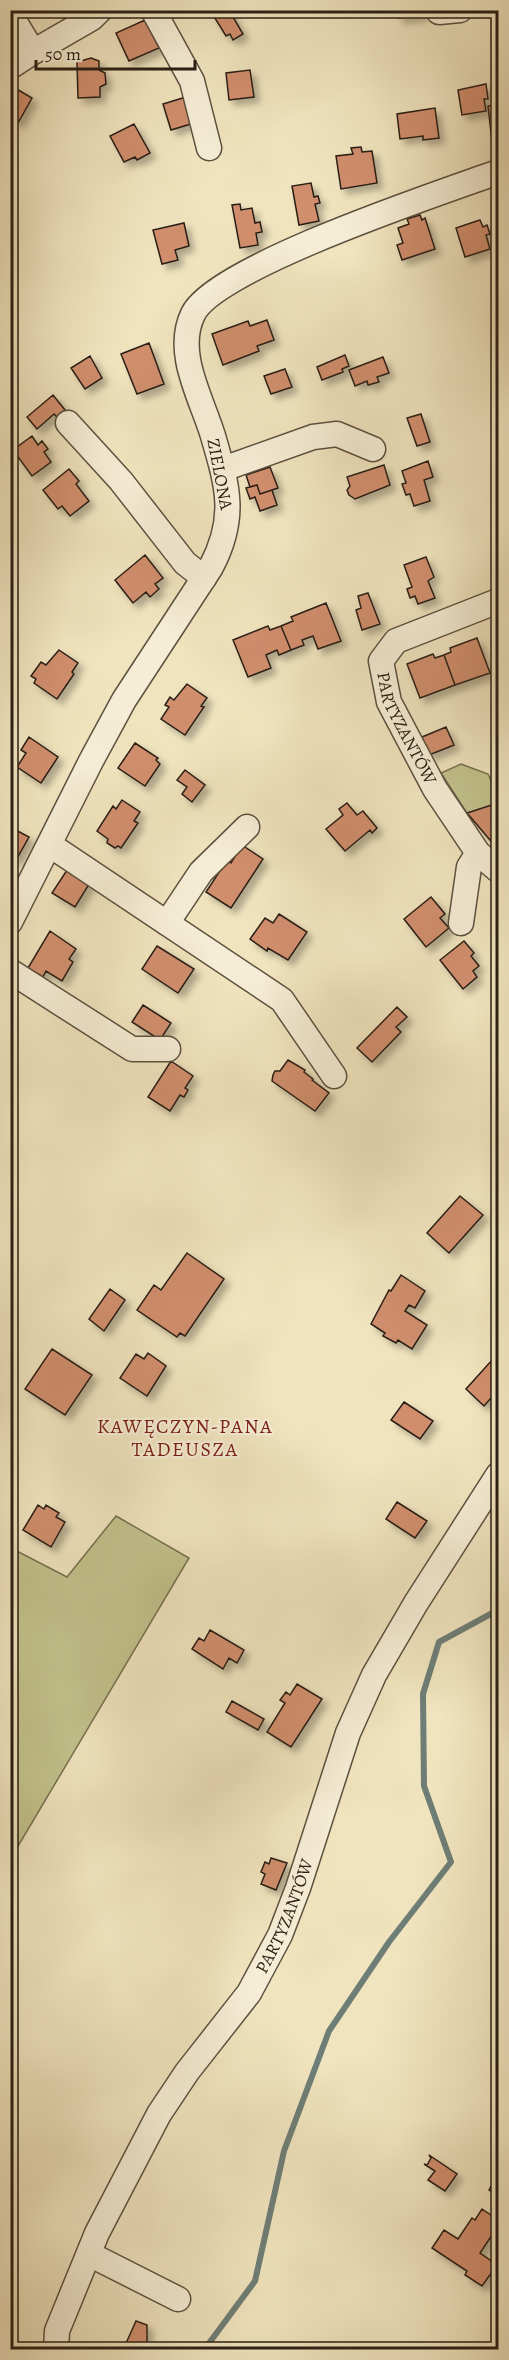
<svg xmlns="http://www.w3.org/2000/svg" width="509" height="2360" viewBox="0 0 509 2360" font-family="Alegreya,serif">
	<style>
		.green { fill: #c2c28c; stroke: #767050; stroke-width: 1.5 }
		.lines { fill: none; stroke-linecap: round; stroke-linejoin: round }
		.stream { stroke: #6e7e76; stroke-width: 6 }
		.building { fill: #d08e6d; stroke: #2a1f15; stroke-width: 1.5; filter: url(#shadow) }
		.minor-casing { stroke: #5c503f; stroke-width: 27 }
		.minor { stroke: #f5edd5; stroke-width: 24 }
		.labels { text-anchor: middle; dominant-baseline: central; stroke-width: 4.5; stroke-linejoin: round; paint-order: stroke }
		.street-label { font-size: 18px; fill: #2a1f15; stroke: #f5edd5 }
		.neighbourhood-label { font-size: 20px; letter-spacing: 1.5px; fill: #7a1f14; stroke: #f5edd5 }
	</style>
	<defs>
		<filter id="shadow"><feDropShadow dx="5.5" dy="5.5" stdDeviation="3" flood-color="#0004"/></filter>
	</defs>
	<rect width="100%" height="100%" fill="#f0e4be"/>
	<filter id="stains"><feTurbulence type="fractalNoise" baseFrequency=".00333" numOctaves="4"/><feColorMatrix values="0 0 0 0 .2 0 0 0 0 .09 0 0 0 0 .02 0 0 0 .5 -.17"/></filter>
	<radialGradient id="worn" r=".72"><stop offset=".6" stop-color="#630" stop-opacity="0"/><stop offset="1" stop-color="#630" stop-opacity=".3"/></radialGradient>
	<path class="green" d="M461,764L488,774L498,796V803L467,813L441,773Z
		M116,1516L189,1558L11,1858V1548L67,1577Z"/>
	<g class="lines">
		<path class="stream" d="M204,2350L255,2281L284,2151L329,2031L389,1942L451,1862L424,1786L423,1694L439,1642L498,1610"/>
	</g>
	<path class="building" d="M210,10H229L243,34L233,40L230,34L226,36Z
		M397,10H422L423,15L398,18Z
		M145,20L159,48L129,61L116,33Z
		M91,58L99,61V70L105,73L106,84L100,87V97L78,98L77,62Z
		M250,70L254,97L229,100L226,73Z
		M486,84L488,99H484L486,111L462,115L458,90Z
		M15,88L32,98L18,123L10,118V96Z
		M186,97L194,123L171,130L163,104Z
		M498,104V147L492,142L488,106Z
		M435,108L439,138L423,140V136L400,139L397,114Z
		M134,124L150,153L137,160L135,157L124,162L110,136Z
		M361,147L362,152L372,151L377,183L341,189L336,156L353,154L351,148Z
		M311,183L314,197L318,196L320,203L315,204L319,221L299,225L292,186Z
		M240,204L241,210L252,208L255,223L260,222L262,232L256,233L258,245L240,248L232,205Z
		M420,215L422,220L425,218L435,249L402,260L397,245L403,243L398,228L409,224L407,219Z
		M480,220L483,227L487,225L490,234L486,235L490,249L465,257L456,228Z
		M184,223L189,246L175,250L178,260L162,264L153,230Z
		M267,320L274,340L257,346L259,351L223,365L212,334L248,321L250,326Z
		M149,343L164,384L137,394L121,354Z
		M345,355L349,366L342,369L343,372L322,380L317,367Z
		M90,356L102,378L85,389L71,368Z
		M383,357L389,373L377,377L379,382L368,385L367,381L355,386L349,370Z
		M285,369L292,387L271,394L264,376Z
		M53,395L65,410L57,417L54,414L37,429L27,417Z
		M421,414L430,442L417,446L407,418Z
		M32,436L38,445L42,441L48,449L44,452L51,462L32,476L13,450Z
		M428,461L433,477L424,480L430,501L414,506L410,494L406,495L402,484L406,483L402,471Z
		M384,465L390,485L355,499L349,495L347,490L350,486L347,477Z
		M270,467L278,488L260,494L257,485L250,487L246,475Z
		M69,469L79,481L76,484L89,501L70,516L62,506L58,509L43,490Z
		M257,485L260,494L272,490L277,505L260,511L255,497L250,499L246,488Z
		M145,555L163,578L155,584L159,589L150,597L146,592L133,603L115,580Z
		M426,557L434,577L428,581L435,598L418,604L415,596L410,598L407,589L412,587L404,565Z
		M368,593L380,624L362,630L356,610L361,608L358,596Z
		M326,603L341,641L318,649L313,636L302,640L304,645L291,650L281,626L293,621L291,617Z
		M268,626L270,630L281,626L291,650L279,655L277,650L266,655L271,668L248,677L233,640Z
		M477,638L490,673L455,685L444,655L451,652L450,648Z
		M59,650L78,663L72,672L74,674L57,699L34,683L36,679L31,676L41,662L46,665Z
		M433,654L435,658L444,655L455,685L420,698L407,664Z
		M187,684L207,698L201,706L204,707L185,735L161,719L169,707L165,705L170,697L174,700Z
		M446,727L454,745L429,755L422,737Z
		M29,737L58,757L41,783L17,767L26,753L21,750Z
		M135,743L158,758L156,760L160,764L145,786L118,768Z
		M185,770L205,785L192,802L182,794L187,787L177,780Z
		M122,800L140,812L134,821L138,823L121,848L118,846L115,848L107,843L108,839L97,831L113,806L116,809Z
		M347,803L357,815L363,811L377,828L372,833L370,830L345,851L326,829L343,815L339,809Z
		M498,803V846L496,847L467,813Z
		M10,827L29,837L16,860L10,857Z
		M242,845L263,859L231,908L206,892L227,860L231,863Z
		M69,867L91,881L75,907L52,893Z
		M431,897L445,914L440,918L449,928L426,947L404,919Z
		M279,914L307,932L288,960L268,948L267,951L250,939L265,918L273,923Z
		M50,931L76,949L69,959L73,962L62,981L46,971L43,977L28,968Z
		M464,941L474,953L471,956L479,966L473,971L477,977L463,989L440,960Z
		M157,946L194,969L178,993L142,969Z
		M143,1005L171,1023L160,1040L132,1022Z
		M397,1007L407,1017L396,1027L401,1032L372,1062L357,1048Z
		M288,1060L305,1070L304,1072L313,1079L312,1080L329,1093L315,1111L272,1081L273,1075L275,1071H280Z
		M171,1061L193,1076L185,1088L188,1090L184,1097L180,1095L170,1111L148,1097Z
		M460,1196L483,1215L449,1253L427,1233Z
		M187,1253L224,1279L185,1336L180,1333L177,1337L137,1310L154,1285L161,1290Z
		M401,1275L425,1291L415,1308L409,1305L405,1311L427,1325L412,1349L398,1340L396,1343L383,1336L385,1333L371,1324L389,1290L391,1291Z
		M110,1289L125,1300L104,1331L89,1319Z
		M52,1349L92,1375L65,1415L25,1389Z
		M148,1353L166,1366L147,1396L120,1378L136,1354L144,1359Z
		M492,1360L498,1366V1390L484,1406L466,1389Z
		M404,1402L433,1421L420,1439L391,1420Z
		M397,1502L427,1521L415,1538L386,1519Z
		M38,1505L44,1509L46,1505L59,1513L56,1517L65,1522L51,1547L23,1530Z
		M210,1630L244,1650L237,1663L229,1658L223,1669L192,1649L199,1638L204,1641Z
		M297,1684L322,1699L291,1747L267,1732L285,1703L280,1700L286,1692L290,1695Z
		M232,1701L264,1719L258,1730L226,1712Z
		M271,1858L287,1863L276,1890L261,1884L265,1874L261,1872L265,1862L269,1864Z
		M429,2155L457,2174L445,2191L428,2180L435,2171L424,2164L427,2165L431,2158Z
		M498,2174V2196L489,2190Z
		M482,2209L498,2220V2226L480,2253L497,2265L482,2286L465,2275L467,2271L432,2248L444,2230L458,2239L472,2218L475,2220Z
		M136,2321L147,2325V2350H123Z"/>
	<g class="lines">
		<g class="minor-casing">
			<g id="minor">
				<path d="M153,10L192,81L209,148"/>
				<path d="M439,12L460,10"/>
				<path d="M10,14L33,52"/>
				<path d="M10,67L33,52L92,18L100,10"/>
				<path d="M68,423L121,481L185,563L204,578"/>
				<path d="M223,469L313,437L337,434L373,449"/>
				<path id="s1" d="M498,601L396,641L381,661L389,702L435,789L478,853L498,870"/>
				<path d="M50,845L282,1000L334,1076"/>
				<path d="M10,922L91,761L124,700L211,567C237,518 228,487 213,436C202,399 174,353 193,314C215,267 443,192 498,172"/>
				<path d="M167,923L201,872L247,827"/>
				<path d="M461,923L469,867L478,853"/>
				<path d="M10,971L132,1049H168"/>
				<path d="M89,2254L178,2299"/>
				<path id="s2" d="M56,2350L57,2331L97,2233L159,2114L187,2072L249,1993L280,1935L298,1888L348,1733L374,1675L416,1603L498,1475"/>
			</g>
		</g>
		<use href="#minor" class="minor"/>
	</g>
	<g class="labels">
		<g class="street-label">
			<text transform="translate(220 474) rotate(79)">ZIELONA</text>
			<text stroke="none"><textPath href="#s1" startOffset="207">PARTYZANTÓW</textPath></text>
			<text stroke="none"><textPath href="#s2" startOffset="495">PARTYZANTÓW</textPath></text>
		</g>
		<g class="neighbourhood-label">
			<text x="185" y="1426">KAWĘCZYN-PANA<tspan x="185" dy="23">TADEUSZA</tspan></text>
		</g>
	</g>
	<rect width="509" height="2360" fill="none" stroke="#f0e4be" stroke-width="36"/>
	<rect x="12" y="12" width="485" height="2336" fill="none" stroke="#2a1f15" stroke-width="3"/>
	<rect x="18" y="18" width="473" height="2324" fill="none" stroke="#2a1f15" stroke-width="1.5"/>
	<path d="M36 60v9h159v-9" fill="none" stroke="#2a1f15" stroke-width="3"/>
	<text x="45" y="60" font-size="18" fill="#2a1f15" stroke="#f5edd5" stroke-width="4.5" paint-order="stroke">50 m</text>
	<rect width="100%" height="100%" filter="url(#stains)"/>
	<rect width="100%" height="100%" fill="url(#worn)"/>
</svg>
